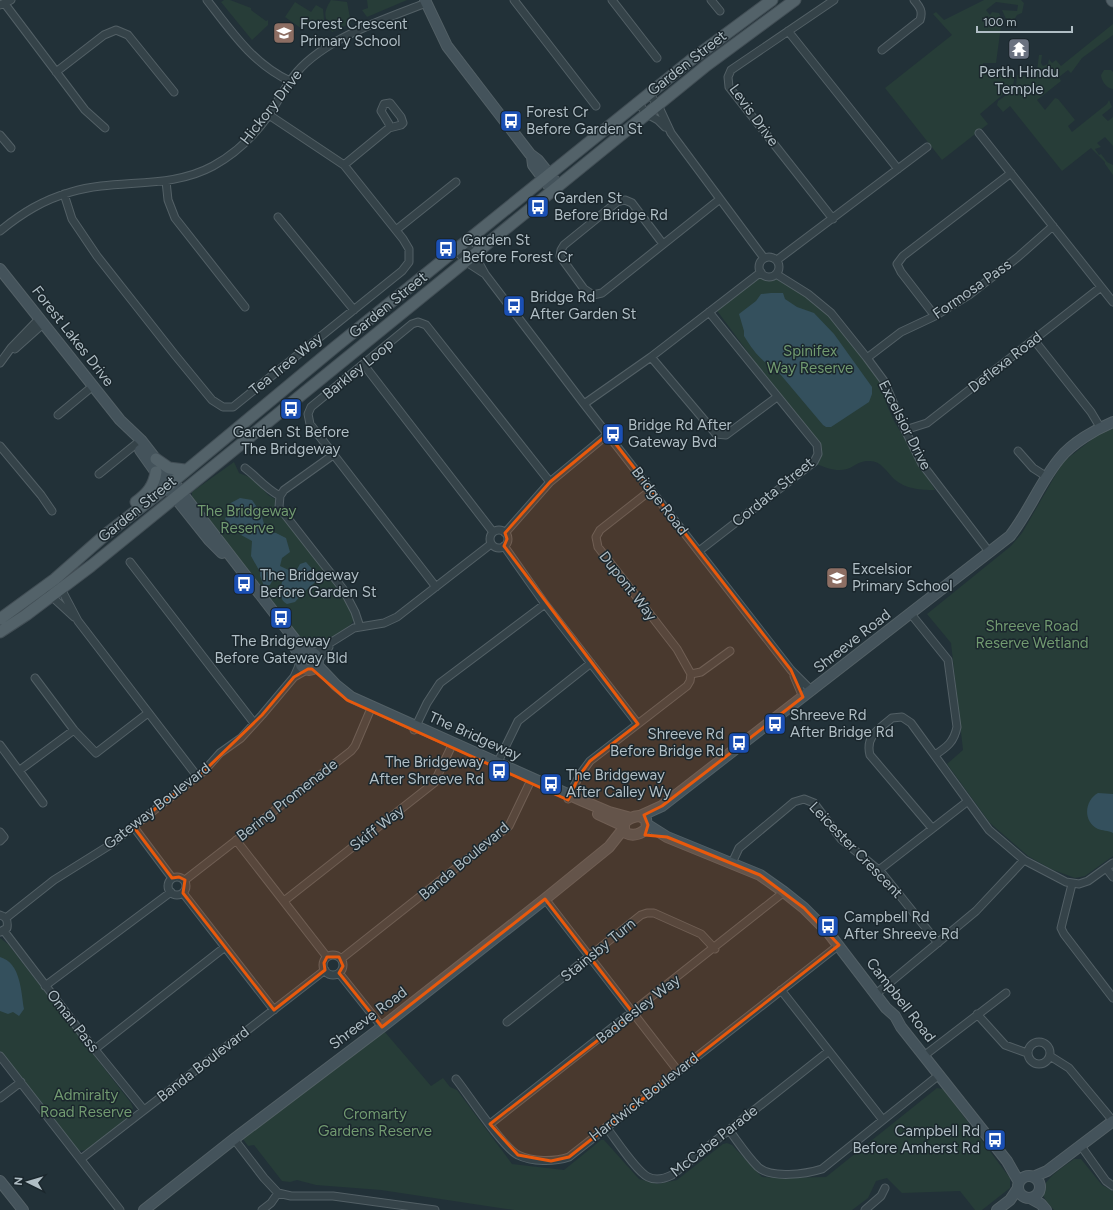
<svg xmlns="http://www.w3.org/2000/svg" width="1113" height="1210" viewBox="0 0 1113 1210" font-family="Figtree,sans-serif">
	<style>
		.green { fill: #273d38 }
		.water { fill: #34505d }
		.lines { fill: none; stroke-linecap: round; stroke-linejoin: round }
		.street-casing { stroke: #536066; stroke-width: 9 }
		.secondary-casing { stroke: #536066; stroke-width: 12 }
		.primary-casing { stroke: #424e55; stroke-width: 13 }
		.street { stroke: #354349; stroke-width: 7 }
		.secondary { stroke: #44535b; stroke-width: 10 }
		.primary { stroke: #536269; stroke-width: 11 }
		.marked { fill: #e8590c; fill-opacity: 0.2; stroke: #e8590c; stroke-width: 3; stroke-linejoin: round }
		.labels { text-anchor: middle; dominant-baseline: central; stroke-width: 3; stroke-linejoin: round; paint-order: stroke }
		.poi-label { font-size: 15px; fill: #b0bec5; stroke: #1b272d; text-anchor: start }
		.street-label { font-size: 15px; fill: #b0bec5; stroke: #1b272d }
		.park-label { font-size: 15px; fill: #719a70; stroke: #1b272d }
	</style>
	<rect width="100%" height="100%" fill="#223138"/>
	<path class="green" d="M224,0H230L251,8V10L266,21L268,20V25L252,40L221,2Z
		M331,0L347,2L351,23L332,32C325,18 322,14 331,0Z
		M367,0H407L367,17L362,10L368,8Z
		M984,0H1021L1024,3L1022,13L1017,15L1014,20L1006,19L1002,10L1017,11L1018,5L996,2L986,10L990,15L992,12L999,13L1002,19L996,63H983L982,73L1015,75L1013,86L980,114L988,124L942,160L885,88L952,35L933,14L936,12L944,20Z
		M295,2L311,12L316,5L323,9L324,20L321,24L313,20L308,21L302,29L285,17Z
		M1113,24V35L1082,58L1071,73L1068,70L1059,77L1061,81L1037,100L1045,110L1055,98L1058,99L1075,120L1068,126L1072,132L1107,104L1109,100L1112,107L1102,115L1108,121L1113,117V146L1105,137L1097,143L1101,147L1095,149L1099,155L1101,154L1107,162L1113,165V175L1105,164V162L1091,148L1062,171L1010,106L1003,112L997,105L998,101L1016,88L1017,75L1036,78L1039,55H1042L1041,63L1043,66L1048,64L1049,59L1052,63L1056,60L1061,66Z
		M1104,70H1111L1113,72V89C1107,89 1101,80 1101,75Z
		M756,277L782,279L829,314L884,385L887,405L894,421L935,490C921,490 905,489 894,479C887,472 881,461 870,461C860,460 855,466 847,469C837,472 826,468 817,464L822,453V447L767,378L715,308Z
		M1113,428V856L1085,876L1075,878L1051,869L1028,856L990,823L947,764L963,750L951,643L927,614L1011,546L1022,533L1063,462L1100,433Z
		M234,462L239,473L254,479L268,495L275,499L277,509L347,601L354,618L352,623C343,632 319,650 305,646L192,500V492Z
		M0,938L8,944L131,1103L133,1108L130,1117L87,1150L78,1151L0,1051Z
		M384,1031L431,1086L443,1078L450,1087L457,1090L512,1164L564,1170L601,1140H604L639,1179L658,1184L677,1180L723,1144L727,1143L732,1145L762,1177L780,1178L826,1177L937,1088L943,1089L1010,1178V1188L982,1210H975L960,1191L902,1193L887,1178L876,1181L868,1198L852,1210H514L381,1190L316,1185L297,1180L290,1182L282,1181L254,1145L248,1146L243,1139Z
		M1074,1159H1081L1102,1185L1113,1191V1210H1054C1051,1206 1046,1202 1044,1197C1038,1181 1064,1167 1074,1159Z"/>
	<path class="water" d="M771,293H783L785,299L797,307L814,313L834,334L872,387V394L869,402L831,427H826L823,425L775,368C760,361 753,350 744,336V331L739,314L756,301L761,294Z
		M240,498L252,500L261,513L266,531L276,533L286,538L290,552L282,558L280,566L295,573L300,564L306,562L320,578L304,592L295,602L287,604C276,598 282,583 284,574L277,572L270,585L264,586L260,576V572L251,556L252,541L230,529L228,526L229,523L225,519L227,515L226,510L229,504Z
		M1098,793L1113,794V833C1108,830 1102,831 1098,829C1082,821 1085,800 1098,793Z
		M0,957C21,963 21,992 24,1009L19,1016L13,1012L8,1014L0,1011Z"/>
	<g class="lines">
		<g class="street-casing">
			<path id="street" d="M207,0C231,31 253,64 290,81
				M514,0L596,106
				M612,0L657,58
				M711,0L720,11
				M5,4L85,110L105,128
				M0,5L11,0
				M788,31L898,169
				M882,50L920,20C923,11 920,7 914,0
				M56,72L104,35L116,30L128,35L174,92
				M649,94L658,105L671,133L764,258
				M638,103L647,114L658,120L665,127
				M979,133L1113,302
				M0,135L11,148
				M344,165L389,128L401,125L403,123L401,117L390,103L384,104L381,111L389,124V128
				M166,181L168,200L175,218L245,307
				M64,194L72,219L97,256L175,355L212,400L223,407H233L402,271L409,262V249L403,239L344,165L269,115
				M278,217L354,310
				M833,219L729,87L728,77L731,70L834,0
				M396,230L456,182
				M0,231C22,213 43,200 71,192C118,178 169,190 213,166C235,154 254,136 269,115C278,101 286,85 297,72C326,38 385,19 426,3
				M465,244L474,254L485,274L584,404L791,670L812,691
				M663,244L632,203L625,200L617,202L564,245L561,250L560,256L584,289L593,295L602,293L720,199
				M457,250L465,261L485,274
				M759 267a10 10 0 1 1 20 0a10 10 0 1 1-20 0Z
				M777,260L927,147
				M776,274L808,294L831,313L867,358L884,381L905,430L922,464L990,553
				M935,316L901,272L897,264L903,256L1011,173
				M1034,340L1091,412L1100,427
				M15,349L43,324
				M651,357L716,434L726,435L777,397
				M867,358L901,332L935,316L969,295L1018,257L1053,226
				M0,363L11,348L40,318
				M364,365L493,532
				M584,404L651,357L761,272
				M58,415L93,386
				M905,430L927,423L1101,287
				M0,446L41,495L52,511
				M1018,451L1033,468L1047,477
				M333,455L284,490L280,496L279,507L343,589L355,612L360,627
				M245,468C257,477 266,489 280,496
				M99,474L141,440
				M651,490L600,530L596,537L598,547L677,649L691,674
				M490 539a9 9 0 1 1 18 0a9 9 0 1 1-18 0Z
				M505,533L550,482L608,434
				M504,546L545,604L638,724
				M699,551L814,462L818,454L817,445L709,312
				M130,562L254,723
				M59,585L78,621L197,776
				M436,587L310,424L308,414L311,407L412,324L418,322L426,325L550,482
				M49,594L74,617
				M911,614L948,660L957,727C954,742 947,747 935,755
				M314,653L354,628L384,623L397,617L491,544
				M318,661L329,647
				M691,674L701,672L730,651
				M794,676L803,697
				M294,677L308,669
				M35,678L74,730L96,753L148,713
				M414,730L427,703L440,683L545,604
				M0,745L43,803
				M496,766L518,721L591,663
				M20,770L74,730
				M568,799L579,776L590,761L687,686L690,681L691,674
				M133,826L172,878
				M932,828L870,755C865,736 879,729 892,718L902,717L911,723L989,830L1024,860L1066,882L1079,884L1088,881L1113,863
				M0,832L4,837L0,841
				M236,840L327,957
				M732,863L739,848L794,802L804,799L814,803L841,839L881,872L938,943
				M1106,868L1113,877
				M879,870L968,801
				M168 886a9 9 0 1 1 18 0a9 9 0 1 1-18 0Z
				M185,880L351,751L355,746L372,706
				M1072,884L1061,928L1064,934L1113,998
				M183,893L274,1010
				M545,899L678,1071
				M284,901L434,783L453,743
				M0,915C7,917 8,921 7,928L0,932
				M6,918L54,880L110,845L204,771L220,753L241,738L262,715L294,677L301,661
				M4,931L84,1036L144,1110
				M323 965a10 10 0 1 1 20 0a10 10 0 1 1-20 0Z
				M341,959L509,826L532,778
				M339,973L382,1027
				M45,986L171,892
				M781,990L883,1120
				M876,994L976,911L1024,860
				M977,1014L1005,1045L1027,1053
				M507,1022L641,915L647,913H654L701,934L715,949
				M1028 1053a11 11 0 1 1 22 0a11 11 0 1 1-22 0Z
				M95,1049L225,947
				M925,1055L1006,993
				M0,1056L120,1210
				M1050,1056L1069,1068L1113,1121
				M456,1079C468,1094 504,1149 518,1155C532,1162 554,1162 569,1157L839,945
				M0,1098L21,1082
				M490,1124L784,892
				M606,1127C615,1138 636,1171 648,1177C656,1181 664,1179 672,1175L829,1051
				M729,1130C738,1142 747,1156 758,1167C771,1179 806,1174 822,1169L939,1075
				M234,1139L264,1178L278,1193L291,1196H333L435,1210
				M1081,1146L1106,1181L1113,1186
				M81,1159L325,970
				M262,1210L271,1203L278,1193
				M865,1210L881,1196L885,1188"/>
		</g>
		<g class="secondary-casing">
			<path id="secondary" d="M425,0L447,46L530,154L538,160L558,185
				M532,157L533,165L552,190
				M0,269L120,420L141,440L162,467L296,641L308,652
				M140,450L162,481L209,540L222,553
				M291,641L301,658
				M300 661a9 9 0 1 1 18 0a9 9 0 1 1-18 0Z
				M317,665L336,685L351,697L583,801L609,812L631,818
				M598,814L624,826
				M639,816L646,819L647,828C642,833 634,837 626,833C619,823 629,817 639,816Z
				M640,816L662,806L1010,536C1029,512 1040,482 1060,458C1072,443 1096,429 1113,422
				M648,825L667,837L760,875L784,892L804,908L828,932L886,1008L895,1016L901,1027L1007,1161L1019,1182
				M1018 1187a11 11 0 1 1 22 0a11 11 0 1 1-22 0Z
				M1033,1177L1047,1171L1113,1121
				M0,1181L23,1210
				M1030,1198L1041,1204L1046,1210
				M144,1210L234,1139L382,1027L545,899L609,847L624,828
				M997,1210L1010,1200L1018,1188"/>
		</g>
		<g class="primary-casing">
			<path id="primary" d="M1112,0L1113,1
				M156,459L169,468L185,470
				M136,502C147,494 154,486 156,472
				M0,619L55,579L105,535L158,494L334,348L691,60L772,0
				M0,632L26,615L91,566L707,65L795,0"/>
		</g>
		<use href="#street" class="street"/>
		<use href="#secondary" class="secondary"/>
		<use href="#primary" class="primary"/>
	</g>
	<path class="marked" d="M608,434L791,670L803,697L662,806L644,815L648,825L645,835L667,837L760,875L804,908L839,945L569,1157L551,1161L518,1155L490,1124L633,1013L545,899L382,1027L339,973L343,966L339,957H327L324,963L325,970L274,1010L183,893L185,880L179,877L172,878L133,826L204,771L262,715L294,677L308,669H312L347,700L568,800L579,776L590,761L638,724L504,546L507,539L505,533L550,482Z"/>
	<defs>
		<g id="school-square" transform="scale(1.15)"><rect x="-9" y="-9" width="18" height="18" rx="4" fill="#8d6e63" stroke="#1b272d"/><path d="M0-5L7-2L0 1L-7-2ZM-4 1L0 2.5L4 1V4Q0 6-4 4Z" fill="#fff"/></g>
		<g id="temple-square" transform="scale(1.15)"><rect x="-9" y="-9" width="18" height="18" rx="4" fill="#6b7280" stroke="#1b272d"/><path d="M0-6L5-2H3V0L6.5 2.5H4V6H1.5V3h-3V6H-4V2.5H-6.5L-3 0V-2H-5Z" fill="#fff"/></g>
		<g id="bus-square" transform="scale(1.15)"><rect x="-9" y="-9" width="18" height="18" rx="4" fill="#1a4fb4" stroke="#1b272d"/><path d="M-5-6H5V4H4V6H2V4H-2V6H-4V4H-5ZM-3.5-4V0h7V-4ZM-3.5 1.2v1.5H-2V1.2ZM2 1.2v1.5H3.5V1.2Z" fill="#fff"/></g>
	</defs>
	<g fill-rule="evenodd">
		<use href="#school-square" x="284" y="33"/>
		<use href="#temple-square" x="1019" y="49"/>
		<use href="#bus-square" x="511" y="121"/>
		<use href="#bus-square" x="538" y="207"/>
		<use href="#bus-square" x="446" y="249"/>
		<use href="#bus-square" x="514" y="306"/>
		<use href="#bus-square" x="291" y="409"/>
		<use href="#bus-square" x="613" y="434"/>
		<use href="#school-square" x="837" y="578"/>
		<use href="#bus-square" x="244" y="584"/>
		<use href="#bus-square" x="281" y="618"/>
		<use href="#bus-square" x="775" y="724"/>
		<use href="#bus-square" x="739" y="743"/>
		<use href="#bus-square" x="499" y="771"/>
		<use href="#bus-square" x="551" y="784"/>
		<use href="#bus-square" x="828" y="926"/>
		<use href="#bus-square" x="995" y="1140"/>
	</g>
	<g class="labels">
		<g class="poi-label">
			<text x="300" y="24">Forest Crescent<tspan x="300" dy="17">Primary School</tspan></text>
			<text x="1019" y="72" text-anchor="middle">Perth Hindu<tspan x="1019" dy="17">Temple</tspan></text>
			<text x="526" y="112">Forest Cr<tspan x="526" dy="17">Before Garden St</tspan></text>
			<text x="554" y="198">Garden St<tspan x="554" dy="17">Before Bridge Rd</tspan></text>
			<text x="462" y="240">Garden St<tspan x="462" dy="17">Before Forest Cr</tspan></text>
			<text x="530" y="297">Bridge Rd<tspan x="530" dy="17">After Garden St</tspan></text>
			<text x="628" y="425">Bridge Rd After<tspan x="628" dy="17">Gateway Bvd</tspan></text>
			<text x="291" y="432" text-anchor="middle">Garden St Before<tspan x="291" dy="17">The Bridgeway</tspan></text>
			<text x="852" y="569">Excelsior<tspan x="852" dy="17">Primary School</tspan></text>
			<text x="260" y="575">The Bridgeway<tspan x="260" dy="17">Before Garden St</tspan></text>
			<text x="281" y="641" text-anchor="middle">The Bridgeway<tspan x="281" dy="17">Before Gateway Bld</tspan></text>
			<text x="790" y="715">Shreeve Rd<tspan x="790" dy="17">After Bridge Rd</tspan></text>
			<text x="724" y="734" text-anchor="end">Shreeve Rd<tspan x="724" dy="17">Before Bridge Rd</tspan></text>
			<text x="484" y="762" text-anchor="end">The Bridgeway<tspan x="484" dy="17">After Shreeve Rd</tspan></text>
			<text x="566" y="775">The Bridgeway<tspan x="566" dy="17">After Calley Wy</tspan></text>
			<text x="844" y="917">Campbell Rd<tspan x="844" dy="17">After Shreeve Rd</tspan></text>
			<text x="980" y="1131" text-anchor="end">Campbell Rd<tspan x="980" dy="17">Before Amherst Rd</tspan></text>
		</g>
		<g class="street-label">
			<text transform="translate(687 63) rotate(-38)">Garden Street</text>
			<text transform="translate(271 107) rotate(-52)">Hickory Drive</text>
			<text transform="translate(754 115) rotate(54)">Levis Drive</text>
			<text transform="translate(972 289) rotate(-35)">Formosa Pass</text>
			<text transform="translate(388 305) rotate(-39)">Garden Street</text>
			<text transform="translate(73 336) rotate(52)">Forest Lakes Drive</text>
			<text transform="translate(1005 362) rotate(-38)">Deflexa Road</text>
			<text transform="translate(286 364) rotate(-39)">Tea Tree Way</text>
			<text transform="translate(358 369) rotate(-39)">Barkley Loop</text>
			<text transform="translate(905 425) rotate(63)">Excelsior Drive</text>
			<text transform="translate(773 492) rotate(-39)">Cordata Street</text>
			<text transform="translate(660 501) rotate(52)">Bridge Road</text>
			<text transform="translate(137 509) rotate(-39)">Garden Street</text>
			<text transform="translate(628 586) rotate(52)">Dupont Way</text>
			<text transform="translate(852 641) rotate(-38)">Shreeve Road</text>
			<text transform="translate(475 736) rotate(24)">The Bridgeway</text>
			<text transform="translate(287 800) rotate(-38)">Bering Promenade</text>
			<text transform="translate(157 806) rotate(-38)">Gateway Boulevard</text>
			<text transform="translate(377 828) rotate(-38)">Skiff Way</text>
			<text transform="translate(856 850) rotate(46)">Leicester Crescent</text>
			<text transform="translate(464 861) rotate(-40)">Banda Boulevard</text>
			<text transform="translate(598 950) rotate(-39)">Stainsby Turn</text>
			<text transform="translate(901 1000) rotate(52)">Campbell Road</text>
			<text transform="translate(638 1009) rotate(-38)">Baddesley Way</text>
			<text transform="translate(368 1018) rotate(-37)">Shreeve Road</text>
			<text transform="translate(73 1021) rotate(52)">Oman Pass</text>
			<text transform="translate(203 1064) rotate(-38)">Banda Boulevard</text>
			<text transform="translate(644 1097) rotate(-38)">Hardwick Boulevard</text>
			<text transform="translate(714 1141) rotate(-38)">McCabe Parade</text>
		</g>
		<g class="park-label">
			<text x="810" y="351">Spinifex<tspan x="810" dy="17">Way Reserve</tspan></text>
			<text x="247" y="511">The Bridgeway<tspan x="247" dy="17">Reserve</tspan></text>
			<text x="1032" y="626">Shreeve Road<tspan x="1032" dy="17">Reserve Wetland</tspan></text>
			<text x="86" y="1095">Admiralty<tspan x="86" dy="17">Road Reserve</tspan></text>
			<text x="375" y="1114">Cromarty<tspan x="375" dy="17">Gardens Reserve</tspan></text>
		</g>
	</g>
	<g transform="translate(28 1182) rotate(275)" stroke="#1b272d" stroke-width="3" paint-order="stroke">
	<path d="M0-3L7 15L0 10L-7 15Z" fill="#b0bec5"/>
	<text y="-6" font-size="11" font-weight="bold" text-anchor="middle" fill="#b0bec5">N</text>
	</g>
	<path d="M977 26v6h95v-6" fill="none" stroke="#b0bec5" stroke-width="2"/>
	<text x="983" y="26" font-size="12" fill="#b0bec5" stroke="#1b272d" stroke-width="3" paint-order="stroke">100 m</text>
</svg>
